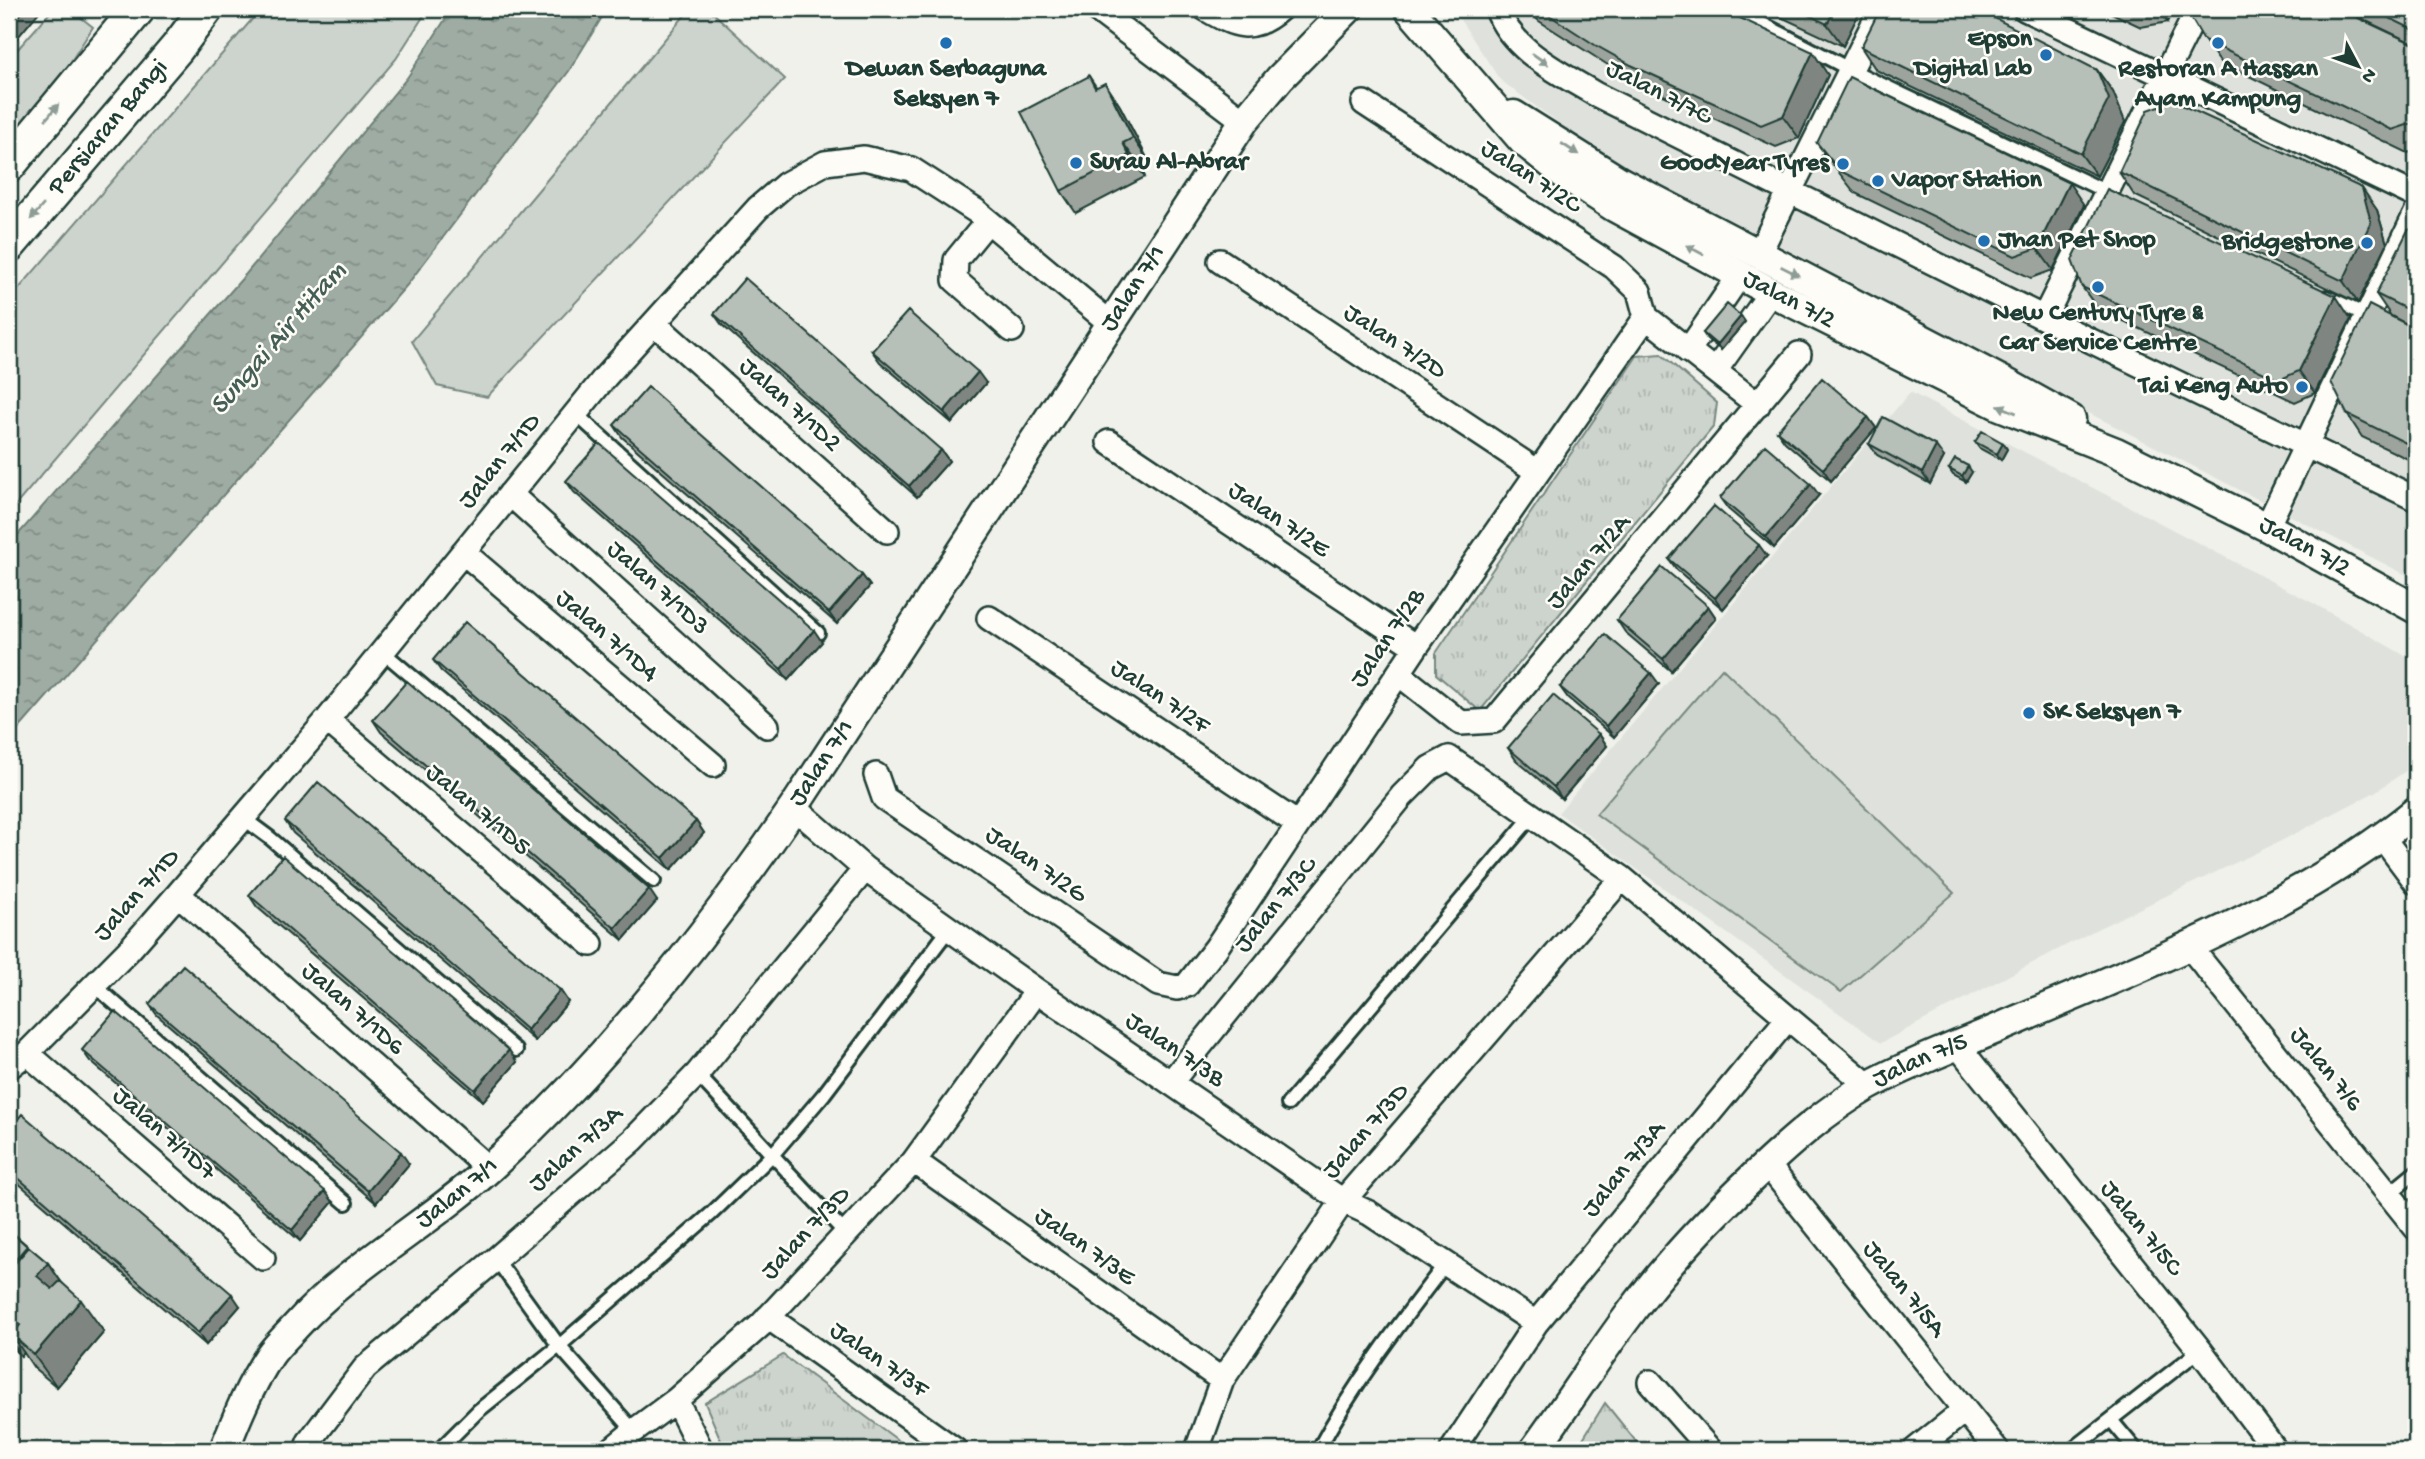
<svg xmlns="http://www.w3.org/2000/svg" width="2425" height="1459" viewBox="0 0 2425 1459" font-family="'Gochi Hand',sans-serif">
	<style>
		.built { fill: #dfe2dc }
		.green { fill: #cdd3cd; stroke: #768880; stroke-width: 2 }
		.park { fill: url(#park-tufts); stroke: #768880; stroke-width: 2 }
		.water { fill: url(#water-ripples); stroke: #6c8077; stroke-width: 2 }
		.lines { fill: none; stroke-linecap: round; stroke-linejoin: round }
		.service-casing { stroke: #1f3d34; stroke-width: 18 }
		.minor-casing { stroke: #1f3d34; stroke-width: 28 }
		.tertiary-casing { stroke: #1f3d34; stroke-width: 33 }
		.secondary-casing { stroke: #1f3d34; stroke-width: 38 }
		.service { stroke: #fdfcf7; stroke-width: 12 }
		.minor { stroke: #fdfcf7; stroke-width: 23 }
		.tertiary { stroke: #fdfcf7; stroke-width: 28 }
		.secondary { stroke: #fdfcf7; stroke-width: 33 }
		.wall { fill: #9da49e; stroke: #1f3d34; stroke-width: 2 }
		.shaded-wall { fill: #7f8681; stroke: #1f3d34; stroke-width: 2 }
		.building { fill: #b6bfb8; stroke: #1f3d34; stroke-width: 2 }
		.oneway { fill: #8e9c96 }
		.poi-dot { fill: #1f6fb2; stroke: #fdfcf7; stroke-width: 2.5 }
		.labels { text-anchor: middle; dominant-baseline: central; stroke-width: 5; stroke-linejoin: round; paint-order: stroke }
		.poi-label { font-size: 26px; font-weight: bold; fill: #1f3d34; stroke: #fdfcf7; text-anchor: end }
		.street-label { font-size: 26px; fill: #1f3d34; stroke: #fdfcf7 }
		.water-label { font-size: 28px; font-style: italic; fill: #455e56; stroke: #fdfcf7 }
	</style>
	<defs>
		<pattern id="park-tufts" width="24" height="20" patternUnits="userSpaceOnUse" patternTransform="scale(1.75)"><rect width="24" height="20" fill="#cdd3cd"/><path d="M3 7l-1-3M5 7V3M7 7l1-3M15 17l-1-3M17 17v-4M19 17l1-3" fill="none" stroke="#b0b6b1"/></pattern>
		<pattern id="water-ripples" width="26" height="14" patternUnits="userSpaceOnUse" patternTransform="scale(1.75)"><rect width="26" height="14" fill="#9faca4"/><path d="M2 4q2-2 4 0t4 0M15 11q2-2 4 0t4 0" fill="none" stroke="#818d86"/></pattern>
	</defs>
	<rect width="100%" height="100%" fill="#f0f1eb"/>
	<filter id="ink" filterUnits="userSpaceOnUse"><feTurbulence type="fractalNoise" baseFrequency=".0143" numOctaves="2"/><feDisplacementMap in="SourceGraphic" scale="14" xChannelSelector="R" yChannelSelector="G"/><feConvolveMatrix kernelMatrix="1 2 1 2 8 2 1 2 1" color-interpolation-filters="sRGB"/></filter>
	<g filter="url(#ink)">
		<path class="built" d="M1453,9H2416V580L1934,334L1627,173L1500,80Z
			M1910,392L2311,602L2416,662V764L2375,792L2281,841L2097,929L1881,1043L1558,813Z"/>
		<path class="green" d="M53,9H70L93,27L57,83L9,139V59Z
			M261,9H428L396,59L9,513V300Z
			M690,9H709L785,79L487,397L437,386L412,341Z
			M1722,668L1954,893L1841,992L1596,814Z"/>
		<path class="park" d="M1661,354L1717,403L1714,426L1480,711L1436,674V653L1637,356Z
			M783,1355L911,1450H725L705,1403Z
			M1605,1403L1643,1450H1576Z"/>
		<path class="water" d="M452,9H607L569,71L407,285L9,740V545L246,274L407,78Z"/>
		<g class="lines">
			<g class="service-casing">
				<path id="service" d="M1734,9L1851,70L2111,194
					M2327,297L2368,316
					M576,414L818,633
					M383,652L654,881
					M243,818L270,838L516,1050
					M94,985L346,1203
					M697,1074L846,1234
					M1288,1104L1533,815
					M2389,1194L2416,1172
					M496,1259L559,1346L634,1431
					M2111,1420L2136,1450
					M439,1450L478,1411L559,1346L711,1214L773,1154L824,1094L949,929
					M1318,1450C1354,1383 1400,1323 1446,1263
					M2072,1450L2200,1350"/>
			</g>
			<g class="minor-casing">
				<path id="minor" d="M1096,9L1244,121
					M1206,9C1235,26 1252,34 1280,9
					M1497,9C1512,51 1559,72 1595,94L2044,318L2416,499
					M2025,9L2416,196
					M1364,103L1614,267L1639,291L1646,317
					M987,222L956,260L955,280L1012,330
					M1758,255L1881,9
					M1220,261L1538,472
					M1646,317L1758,405
					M2044,318L2198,9
					M654,323L887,531
					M1688,351L1740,275
					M1715,371L1771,292
					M1109,442L1416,647
					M510,494L767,726
					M2267,527L2416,213
					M463,552L713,765
					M989,618L1298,824
					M1399,674L1461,723L1494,721L1799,354
					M327,720L591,944
					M876,775L884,798L1158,984L1177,988L1187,985L1216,948L1416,647L1646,317
					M794,807L865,869L1037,991L1343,1201L1369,1213L1536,1323
					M2383,838L2416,882
					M178,894L489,1169
					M2190,947L2416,1228
					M1958,1046L2200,1350L2275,1450
					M27,1053L263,1258
					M9,1067L27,1053L128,951L178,894L327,720L606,376L758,208L786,184L825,163L864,158L911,169L976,211L1110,323
					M1171,1082L1402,796L1430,768L1449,758L1622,878L1788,1018
					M914,1161L1222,1380
					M1767,1164L1997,1450
					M768,1317L955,1450
					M1650,1382L1710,1450
					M676,1400L701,1450
					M306,1450L309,1442L365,1368L496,1259L633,1140L697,1074L865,869
					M611,1450L634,1431L676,1400L761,1325L914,1161L1037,991
					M1197,1450L1222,1380L1343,1201L1622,878
					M1452,1450L1536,1323L1788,1018L1869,1086
					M1915,1450L1965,1410"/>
			</g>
			<g class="tertiary-casing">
				<g id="tertiary">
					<path id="s1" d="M1409,9L1523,141L1565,175L1614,207L1771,292L2000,406L2116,452L2267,527L2416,609"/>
					<path d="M1514,115L1621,182L2010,385L2071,419"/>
					<path id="s2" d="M224,1450C237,1417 250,1385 270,1355C277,1345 286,1337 295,1327C352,1264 428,1225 491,1167C606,1062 706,936 794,807L1244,121L1280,78L1348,9"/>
					<path id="s3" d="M1534,1450C1580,1387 1621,1319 1673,1260C1698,1231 1726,1203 1754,1176C1789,1143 1826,1110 1868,1086C1908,1064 1959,1045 2001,1027C2144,965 2294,910 2416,811"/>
				</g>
			</g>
			<g class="secondary-casing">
				<g id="secondary">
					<path d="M9,165L138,9"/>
					<path id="s4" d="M9,245L177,48L206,9"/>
				</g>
			</g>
			<use href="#service" class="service"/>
			<use href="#minor" class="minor"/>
			<use href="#tertiary" class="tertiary"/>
			<use href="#secondary" class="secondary"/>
		</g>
		<path class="wall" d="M1526,9H1721L1828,75L1799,138L1776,147L1646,87L1611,67L1539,21Z
			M1764,9H1861L1843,46Z
			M2103,9H2174L2168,22L2141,27Z
			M2341,9H2416V150L2408,153L2220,62L2204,40L2414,44Z
			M1861,47L2097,70L2113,92L2125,122L2097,176L1876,70Z
			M1089,76L1097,88L1105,83L1120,106L1148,160L1139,165L1145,177L1076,213L1061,191Z
			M1817,143L2084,205L2053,270L2031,278L1855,193L1833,165Z
			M2119,172L2377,210L2387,244L2358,303L2134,195Z
			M2416,227V329L2391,316L2376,294Z
			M2082,287L2351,319L2315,393L2295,402L2098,309Z
			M714,314L941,450L949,461L917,497L722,325Z
			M1741,316L1745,322L1721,350L1707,339L1703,333Z
			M2416,329V463L2362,437L2347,414Z
			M872,351L986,383L952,423L880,362Z
			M1868,417L1876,428L1831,481L1785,442L1777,431Z
			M614,425L862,575L870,586L837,624L622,437Z
			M1975,442L2003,443L2007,449L2001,460L1979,448Z
			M1869,444L1944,457L1930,484L1877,455Z
			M1949,469L1972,472L1966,482L1953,475Z
			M566,481L822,642L788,680L574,492Z
			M1819,495L1774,548L1728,509L1720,498Z
			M1767,556L1723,609L1677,570L1669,559Z
			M1708,606L1716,618L1671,671L1625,632L1617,620Z
			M433,660L696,821L704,833L671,870L441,671Z
			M1659,684L1614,737L1568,698L1560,687Z
			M373,720L657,901L623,940L381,732Z
			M1599,734L1607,746L1562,799L1516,760L1508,748Z
			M285,821L560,990L568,1002L535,1041L293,833Z
			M249,895L517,1062L483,1101L257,907Z
			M149,1004L409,1164L376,1203L157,1015Z
			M82,1050L333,1202L300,1241L90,1061Z
			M9,1129L240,1306L206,1345L9,1175Z
			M9,1230L48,1263L62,1283L104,1332L57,1387L34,1368L24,1353L21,1356L9,1345Z"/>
		<path class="shaded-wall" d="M25,9H37L39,12L9,48V27Z
			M1835,9H1861L1843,46L1827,24Z
			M2158,9H2174L2168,22Z
			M1813,52L1828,75L1799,138L1783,116Z
			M2097,70L2113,92L2125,122L2097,176L2081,154Z
			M1105,83L1120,106L1148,160L1133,138Z
			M1123,143L1139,165L1145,177L1129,155Z
			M2069,183L2084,205L2053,270L2037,248Z
			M2362,188L2377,210L2387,244L2358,303L2343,281Z
			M2336,296L2351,319L2315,393L2299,371Z
			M1741,316L1745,322L1721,350L1717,345Z
			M978,372L986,383L952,423L944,412Z
			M1868,417L1876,428L1831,481L1823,469Z
			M2003,443L2007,449L2001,460L1997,454Z
			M1936,446L1944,457L1930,484L1922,473Z
			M941,450L949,461L917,497L909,486Z
			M1968,466L1972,472L1966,482L1962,476Z
			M1811,484L1819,495L1774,548L1766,537Z
			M1759,545L1767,556L1723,609L1715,598Z
			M862,575L870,586L837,624L829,613Z
			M1708,606L1716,618L1671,671L1663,659Z
			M814,630L822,642L788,680L781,669Z
			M1651,673L1659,684L1614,737L1606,726Z
			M1599,734L1607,746L1562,799L1554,787Z
			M696,821L704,833L671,870L663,858Z
			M649,889L657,901L623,940L615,928Z
			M560,990L568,1002L535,1041L527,1030Z
			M509,1050L517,1062L483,1101L475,1090Z
			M401,1152L409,1164L376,1203L368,1191Z
			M325,1191L333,1202L300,1241L292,1230Z
			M27,1246L43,1269L48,1263L70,1295L30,1301L9,1270V1267Z
			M232,1294L240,1306L206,1345L198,1333Z
			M81,1300L104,1332L57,1387L34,1355Z
			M9,1315L30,1346L12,1335L24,1353L21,1356L9,1338Z"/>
		<path class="building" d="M9,9H25L9,27Z
			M1540,9H1721L1813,52L1783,116L1761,125L1631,65L1595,45Z
			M1796,9H1835L1827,24Z
			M1880,9H1977L2097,70L2109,99L2081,154L1861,47Z
			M2190,9H2339L2416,45V122L2392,130L2204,40L2188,13Z
			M2371,9H2416V31Z
			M1089,76L1095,88L1105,83L1133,138L1123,143L1129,155L1061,191L1021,112Z
			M1849,77L2069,183L2037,248L2015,256L1840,171L1817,143Z
			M2173,101L2362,188L2371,222L2343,281L2119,172L2148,110Z
			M2107,189L2336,296L2299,371L2279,380L2082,287L2072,260Z
			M2416,227V314L2376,294L2408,230Z
			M745,278L941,450L909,486L714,314Z
			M1727,304L1741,316L1717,345L1703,333Z
			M2369,305L2416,329V448L2347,414L2331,382Z
			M908,311L978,372L944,412L872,351Z
			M1822,378L1868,417L1823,469L1777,431Z
			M648,387L862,575L829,613L614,425Z
			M1883,417L1936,446L1922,473L1869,444Z
			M1982,431L2003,443L1997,454L1975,442Z
			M599,443L814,630L781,669L566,481Z
			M1765,445L1811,484L1766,537L1720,498Z
			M1955,459L1968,466L1962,476L1949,469Z
			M1714,506L1759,545L1715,598L1669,559Z
			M1662,567L1708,606L1663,659L1617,620Z
			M465,622L696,821L663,858L433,660Z
			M1605,634L1651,673L1606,726L1560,687Z
			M407,681L649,889L615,928L373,720Z
			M1553,695L1599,734L1554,787L1508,748Z
			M318,782L560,990L527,1030L285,821Z
			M283,856L509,1050L475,1090L249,895Z
			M183,965L401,1152L368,1191L149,1004Z
			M115,1011L325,1191L292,1230L82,1050Z
			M22,1114L232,1294L198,1333L9,1170V1129Z
			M9,1230L27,1246L9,1267Z
			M29,1247L48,1263L37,1276L52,1289L60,1281L81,1300L34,1355L12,1335L20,1325L9,1314V1269V1270Z"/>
		<defs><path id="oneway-solid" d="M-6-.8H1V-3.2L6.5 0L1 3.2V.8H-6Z" transform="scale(1.75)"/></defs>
		<g class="oneway">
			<use href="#oneway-solid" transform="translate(1540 59) rotate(35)"/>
			<use href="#oneway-solid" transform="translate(52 112) rotate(-50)"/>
			<use href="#oneway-solid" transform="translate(1570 149) rotate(33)"/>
			<use href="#oneway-solid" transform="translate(37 212) rotate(131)"/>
			<use href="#oneway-solid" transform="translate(1695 250) rotate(-152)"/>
			<use href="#oneway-solid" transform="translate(1790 271) rotate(27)"/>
			<use href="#oneway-solid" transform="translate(2007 409) rotate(-157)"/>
		</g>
	</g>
	<g class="poi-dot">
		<circle cx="946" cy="43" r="7"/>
		<circle cx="2218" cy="43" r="7"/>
		<circle cx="2046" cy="55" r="7"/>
		<circle cx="1076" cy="163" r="7"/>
		<circle cx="1843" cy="164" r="7"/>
		<circle cx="1878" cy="181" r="7"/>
		<circle cx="1984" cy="241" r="7"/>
		<circle cx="2367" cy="243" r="7"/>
		<circle cx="2098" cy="287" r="7"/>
		<circle cx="2302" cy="387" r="7"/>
		<circle cx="2029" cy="713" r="7"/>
	</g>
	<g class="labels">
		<g class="poi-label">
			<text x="2032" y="40">Epson<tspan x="2032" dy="30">Digital Lab</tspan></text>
			<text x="946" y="70" text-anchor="middle">Dewan Serbaguna<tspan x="946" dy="30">Seksyen 7</tspan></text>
			<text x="2218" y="70" text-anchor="middle">Restoran A Hassan<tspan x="2218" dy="30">Ayam Kampung</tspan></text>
			<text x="1090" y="163" text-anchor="start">Surau Al-Abrar</text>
			<text x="1829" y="164">GoodYear Tyres</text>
			<text x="1892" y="181" text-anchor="start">Vapor Station</text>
			<text x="1998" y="241" text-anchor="start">Jhan Pet Shop</text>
			<text x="2353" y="243">Bridgestone</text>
			<text x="2098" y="314" text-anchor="middle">New Century Tyre &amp;<tspan x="2098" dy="30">Car Service Centre</tspan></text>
			<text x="2288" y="387">Tai Keng Auto</text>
			<text x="2043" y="713" text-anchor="start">SK Seksyen 7</text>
		</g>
		<g class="street-label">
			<text transform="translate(1658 94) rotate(27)">Jalan 7/7C</text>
			<text stroke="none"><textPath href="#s4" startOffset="154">Persiaran Bangi</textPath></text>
			<text transform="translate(1530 178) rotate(33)">Jalan 7/2C</text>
			<text stroke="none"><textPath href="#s2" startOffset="1488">Jalan 7/1</textPath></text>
			<text stroke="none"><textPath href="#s1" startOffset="485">Jalan 7/2</textPath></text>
			<text transform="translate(1394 343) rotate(33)">Jalan 7/2D</text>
			<text transform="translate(789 406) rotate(42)">Jalan 7/1D2</text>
			<text transform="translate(501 462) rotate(-51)">Jalan 7/1D</text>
			<text transform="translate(1278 521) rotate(34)">Jalan 7/2E</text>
			<text stroke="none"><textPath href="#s1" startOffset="1057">Jalan 7/2</textPath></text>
			<text transform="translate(1590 563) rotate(-50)">Jalan 7/2A</text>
			<text transform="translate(657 589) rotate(42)">Jalan 7/1D3</text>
			<text transform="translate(606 637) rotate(41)">Jalan 7/1D4</text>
			<text transform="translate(1389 639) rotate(-56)">Jalan 7/2B</text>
			<text transform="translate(1159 698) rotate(34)">Jalan 7/2F</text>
			<text stroke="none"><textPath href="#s2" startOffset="920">Jalan 7/1</textPath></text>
			<text transform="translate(477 811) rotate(40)">Jalan 7/1D5</text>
			<text transform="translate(1035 866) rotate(34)">Jalan 7/2G</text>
			<text transform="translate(138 896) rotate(-48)">Jalan 7/1D</text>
			<text transform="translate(1277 906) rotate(-51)">Jalan 7/3C</text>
			<text transform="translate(352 1010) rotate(41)">Jalan 7/1D6</text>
			<text transform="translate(1174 1051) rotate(34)">Jalan 7/3B</text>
			<text stroke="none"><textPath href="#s3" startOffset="556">Jalan 7/5</textPath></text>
			<text transform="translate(2325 1070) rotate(51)">Jalan 7/6</text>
			<text transform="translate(1367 1132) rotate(-49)">Jalan 7/3D</text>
			<text transform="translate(163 1135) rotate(41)">Jalan 7/1D7</text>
			<text transform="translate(577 1150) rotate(-42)">Jalan 7/3A</text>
			<text transform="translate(1625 1170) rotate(-51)">Jalan 7/3A</text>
			<text stroke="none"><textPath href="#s2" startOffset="354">Jalan 7/1</textPath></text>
			<text transform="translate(2140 1229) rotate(51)">Jalan 7/5C</text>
			<text transform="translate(807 1234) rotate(-47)">Jalan 7/3D</text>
			<text transform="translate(1084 1248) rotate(35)">Jalan 7/3E</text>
			<text transform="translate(1903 1290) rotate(51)">Jalan 7/5A</text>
			<text transform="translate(878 1361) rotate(35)">Jalan 7/3F</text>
		</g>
		<g class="water-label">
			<text transform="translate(279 339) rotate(-49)">Sungai Air Hitam</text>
		</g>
	</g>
	<rect width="2425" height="1459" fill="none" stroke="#fdfcf7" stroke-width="35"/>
	<rect x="18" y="18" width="2390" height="1424" fill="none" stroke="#1f3d34" stroke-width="2.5" filter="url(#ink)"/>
	<g transform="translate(2358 66) rotate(131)" stroke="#fdfcf7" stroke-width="5" paint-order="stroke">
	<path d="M0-5L12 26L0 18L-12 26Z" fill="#1f3d34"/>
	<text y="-10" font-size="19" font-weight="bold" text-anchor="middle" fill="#1f3d34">N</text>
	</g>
</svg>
